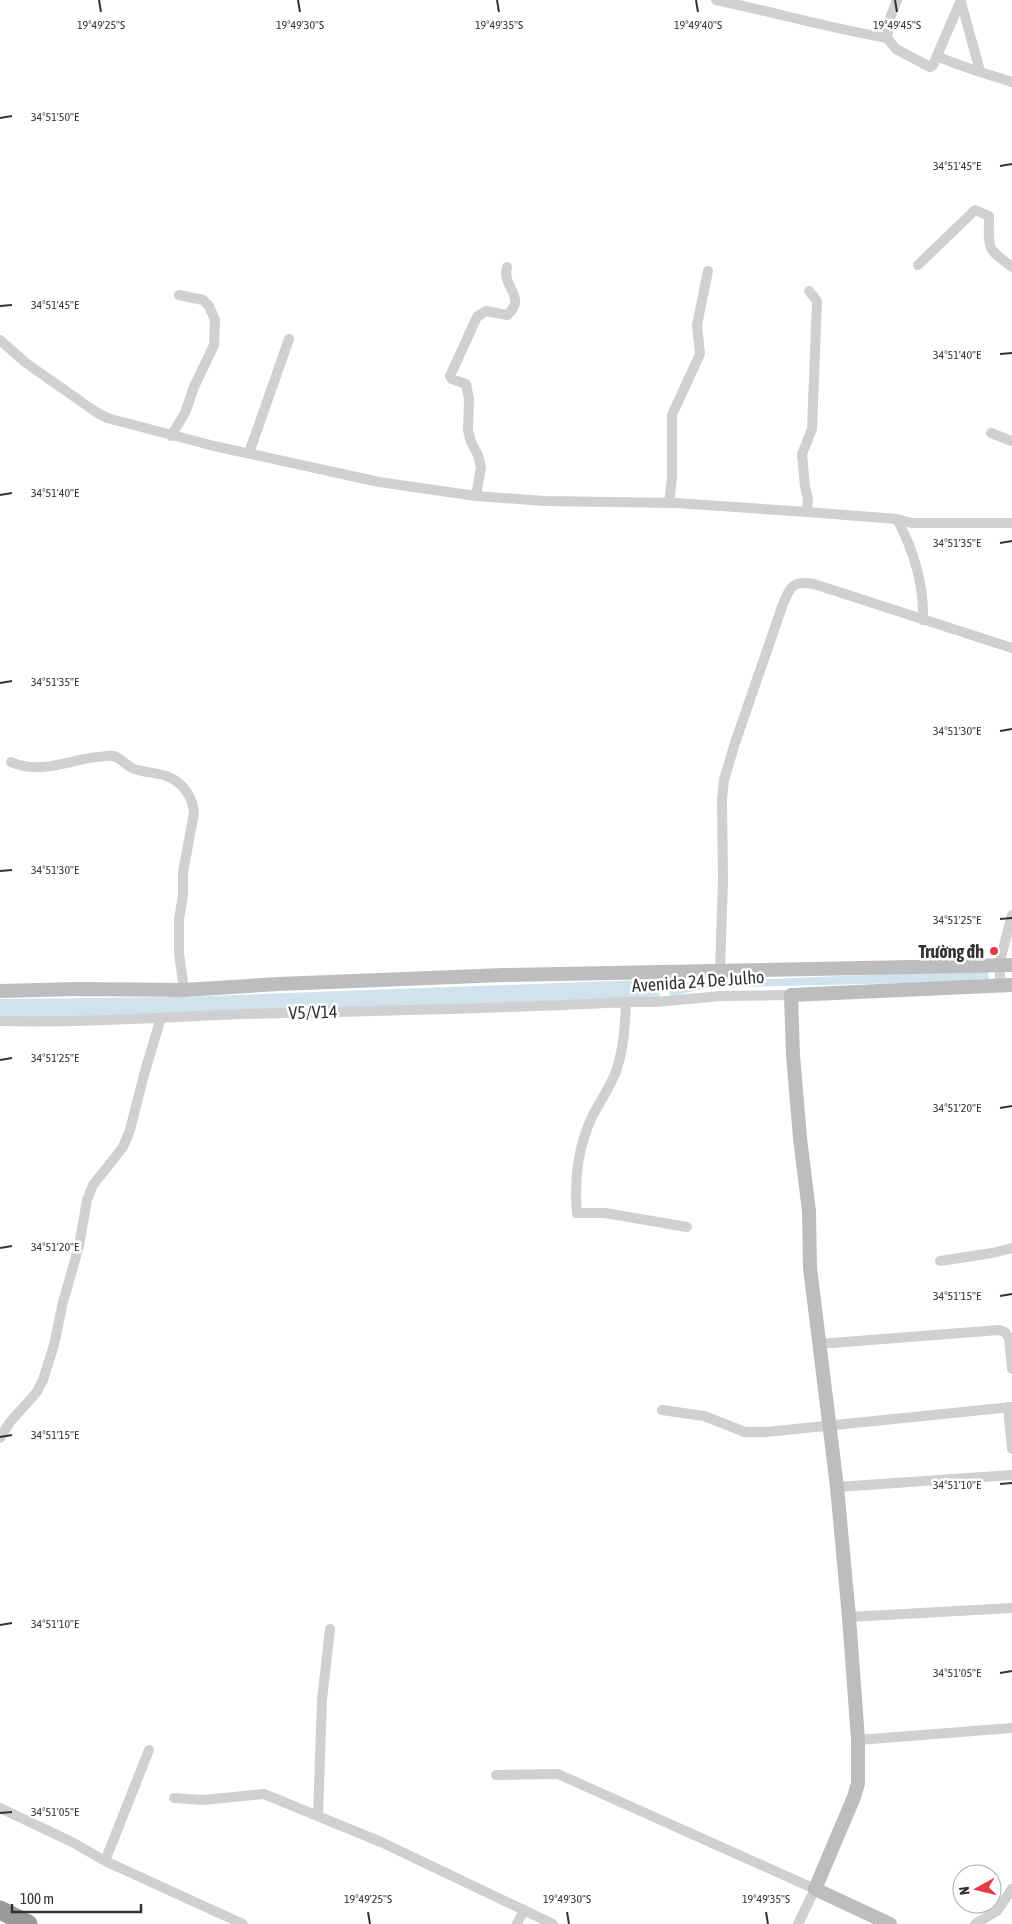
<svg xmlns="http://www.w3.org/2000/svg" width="1012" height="1924" viewBox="0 0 1012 1924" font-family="'Asap Condensed',sans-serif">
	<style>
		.water { fill: #cfe2ee }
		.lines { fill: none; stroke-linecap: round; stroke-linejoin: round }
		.stream { stroke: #cfe2ee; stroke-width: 2.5 }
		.street { stroke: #d0d0d0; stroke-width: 10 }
		.secondary { stroke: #bdbdbd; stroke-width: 14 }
		.highway { stroke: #9a9a9a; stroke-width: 19 }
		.ticks { fill: none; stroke: #333; stroke-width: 2 }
		.poi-dot { fill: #e63946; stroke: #fff; stroke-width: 2 }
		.labels { text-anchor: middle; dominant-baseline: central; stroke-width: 5; stroke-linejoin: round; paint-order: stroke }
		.poi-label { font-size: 18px; font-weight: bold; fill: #333; stroke: #fff; text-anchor: end }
		.street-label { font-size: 18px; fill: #333; stroke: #fff }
		.ticks-label { font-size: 12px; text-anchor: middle; fill: #333; stroke: #fff; stroke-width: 5; stroke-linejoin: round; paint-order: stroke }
	</style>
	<rect width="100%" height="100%" fill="#fff"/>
	<path class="water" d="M988,970L989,981L706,988L670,997L668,983Z
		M640,980L659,982L660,997L60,1018L0,1017V999L183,997Z"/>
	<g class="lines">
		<path class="stream" d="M656,989H671"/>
		<path class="street" d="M716,0C773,12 829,28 887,38L896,49L930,67L933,65L961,0
			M961,2L980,71
			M887,38L890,18L897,0
			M937,56C961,67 987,74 1012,82
			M918,265L975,210L989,216C989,249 985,247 1012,267
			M0,340L26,363L96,412L107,418L214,446L379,482L476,496L545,501L676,503L807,512L897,519L912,523H1012
			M991,433L1012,441
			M171,436L185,413L194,387L214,345L215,320L209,306L203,300L179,295
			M249,453L289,339
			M476,496L481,467L478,455L471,442L468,430L469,399L466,384L452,379L450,376L477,317L486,311L507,315C528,298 501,286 507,267
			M669,503L672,478V415L700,354L697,325L708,271
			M807,512L808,499L805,487L802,454L812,429L817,301L809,291
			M897,519C914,551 924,583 923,620
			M11,762C39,775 69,760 97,757C102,757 108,755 113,756C120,757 125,765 132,768C143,773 155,772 166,776C182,781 193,797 194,813L183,872V895L179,919V953L184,990
			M720,971L723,881L722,800L724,780L735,743L783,604C790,586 794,580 814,584L1012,648
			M1001,986L999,965L1012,915
			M0,1021C81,1023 162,1017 243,1014C370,1011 498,1009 626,1002
			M687,1227L605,1213H577C574,1181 578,1145 593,1115C600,1101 611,1086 616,1071C624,1049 625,1025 626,1002H656L721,996L791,995
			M940,1261L992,1253L1012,1248
			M819,1344L999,1330L1005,1332L1009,1338L1012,1369
			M1008,1407L1012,1449
			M662,1410L704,1416L745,1432H766L1012,1407
			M0,1438L10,1422L36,1393L43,1380L54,1345L63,1302L79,1246L87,1200L93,1185L123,1147L130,1130L145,1071L161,1018
			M837,1487L1012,1475
			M849,1617L1012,1608
			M858,1740L1012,1728
			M496,1775L558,1774L815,1889L798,1924
			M174,1798L203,1800L264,1794L381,1842L553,1924
			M0,1808L72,1842L105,1861L243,1924
			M318,1816L322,1700L330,1629
			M105,1861L149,1750
			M517,1924L524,1910
			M975,1924L997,1911L1012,1889"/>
		<path class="secondary" d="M0,991L77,989L184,990L279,984L504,975L1012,965
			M890,1924L815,1889L854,1797L858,1783V1740L849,1617L837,1487L810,1268L809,1211L800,1138L793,1055L791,995L1012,985"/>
		<path class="highway" d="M0,1910L28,1924"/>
	</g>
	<path class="ticks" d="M99,0L101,12M298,0L300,12M497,0L499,12M696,0L698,12M895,0L897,12M0,118L12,116M1000,166L1012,164M0,306L12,305M1000,354L1012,353M0,495L12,493M1000,543L1012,541M0,683L12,681M1000,731L1012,729M0,871L12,870M1000,919L1012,918M0,1060L12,1058M1000,1108L1012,1106M0,1248L12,1246M1000,1296L1012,1294M0,1437L12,1435M1000,1484L1012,1483M0,1625L12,1623M1000,1673L1012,1671M0,1813L12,1812M368,1912L370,1924M567,1912L569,1924M766,1912L768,1924"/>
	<circle class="poi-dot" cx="994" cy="951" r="5"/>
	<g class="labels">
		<g class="poi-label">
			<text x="984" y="951">Trường đh</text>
		</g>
		<g class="street-label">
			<text transform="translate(698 981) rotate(-4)">Avenida 24 De Julho</text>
			<text transform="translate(313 1012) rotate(-2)">V5/V14</text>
		</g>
	</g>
	<g class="ticks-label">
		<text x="101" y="29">19°49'25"S</text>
		<text x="300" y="29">19°49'30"S</text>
		<text x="499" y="29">19°49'35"S</text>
		<text x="698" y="29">19°49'40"S</text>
		<text x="897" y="29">19°49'45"S</text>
		<text x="55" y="121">34°51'50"E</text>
		<text x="957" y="170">34°51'45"E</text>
		<text x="55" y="309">34°51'45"E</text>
		<text x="957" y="359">34°51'40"E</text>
		<text x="55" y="497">34°51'40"E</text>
		<text x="957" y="547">34°51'35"E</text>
		<text x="55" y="686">34°51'35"E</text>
		<text x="957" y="735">34°51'30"E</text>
		<text x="55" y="874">34°51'30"E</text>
		<text x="957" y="924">34°51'25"E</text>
		<text x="55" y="1062">34°51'25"E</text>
		<text x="957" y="1112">34°51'20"E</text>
		<text x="55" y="1251">34°51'20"E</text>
		<text x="957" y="1300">34°51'15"E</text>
		<text x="55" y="1439">34°51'15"E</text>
		<text x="957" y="1489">34°51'10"E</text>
		<text x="55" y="1628">34°51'10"E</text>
		<text x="957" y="1677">34°51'05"E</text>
		<text x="55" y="1816">34°51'05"E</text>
		<text x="368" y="1903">19°49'25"S</text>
		<text x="567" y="1903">19°49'30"S</text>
		<text x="766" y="1903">19°49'35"S</text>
	</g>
	<g transform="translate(977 1889) rotate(262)"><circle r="24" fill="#ffffff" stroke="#adadad"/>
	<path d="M0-4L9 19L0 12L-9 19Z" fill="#e63946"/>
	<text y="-8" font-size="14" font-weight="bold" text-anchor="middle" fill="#333333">N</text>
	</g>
	<path d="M12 1904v8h129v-8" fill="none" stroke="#333333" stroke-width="2.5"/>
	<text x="20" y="1904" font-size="15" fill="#333333" stroke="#ffffff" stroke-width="4" paint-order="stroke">100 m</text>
</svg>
